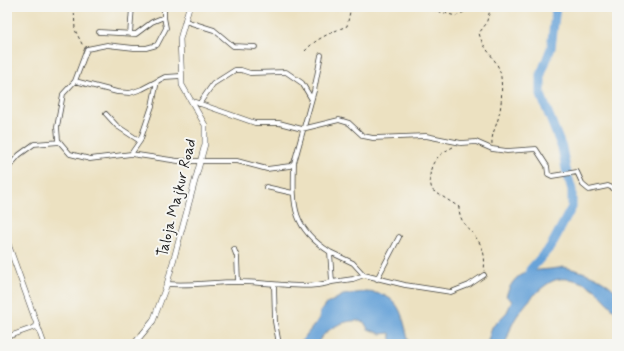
<svg xmlns="http://www.w3.org/2000/svg" width="624" height="351" viewBox="0 0 624 351" font-family="Mynerve,sans-serif">
	<style>
		.water { fill: #68a3d8; stroke: #42607a }
		.lines { fill: none; stroke-linecap: round; stroke-linejoin: round }
		.river { stroke: #68a3d8; stroke-width: 9 }
		.minor-casing { stroke: #3b3a35; stroke-width: 5.5 }
		.tertiary-casing { stroke: #3b3a35; stroke-width: 6 }
		.path { stroke: #3b3a35; stroke-width: 1; stroke-dasharray: 3 3; stroke-linecap: butt }
		.minor { stroke: #fff; stroke-width: 4 }
		.tertiary { stroke: #fff; stroke-width: 5 }
		.labels { text-anchor: middle; dominant-baseline: central; stroke-width: 4; stroke-linejoin: round; paint-order: stroke }
		.street-label { font-size: 15px; fill: #1c1c1c; stroke: #f6f6f2 }
	</style>
	<rect width="100%" height="100%" fill="#f6f6f2"/>
	<filter id="ink" filterUnits="userSpaceOnUse"><feTurbulence type="fractalNoise" baseFrequency=".025" numOctaves="2"/><feDisplacementMap in="SourceGraphic" scale="8" xChannelSelector="R" yChannelSelector="G"/><feConvolveMatrix kernelMatrix="1 2 1 2 8 2 1 2 1" color-interpolation-filters="sRGB"/></filter>
	<filter id="wash" filterUnits="userSpaceOnUse"><feTurbulence type="fractalNoise" baseFrequency=".012" numOctaves="4" result="noise"/><feDisplacementMap in="SourceGraphic" scale="16" xChannelSelector="R" yChannelSelector="G"/><feGaussianBlur stdDeviation="0.9" result="paint"/><feColorMatrix in="noise" values="0 0 0 0 0 0 0 0 0 0 0 0 0 0 0 0 0 1.4 0 .05"/><feComposite in="paint" operator="in"/></filter>
	<g filter="url(#wash)">
		<rect width="100%" height="100%" fill="#ece1c1"/>
		<path class="water" d="M564,267C584,272 603,277 617,293V314C609,305 603,296 594,289C585,282 567,276 555,280C541,285 521,308 514,321C510,328 508,337 505,344H487L492,327L507,312L512,301L506,296C517,264 536,273 564,267Z
			M363,292C401,292 402,314 409,344H392L390,333L381,334L368,329L364,322C348,317 325,328 317,344H299L319,319L320,312L325,305L343,295Z"/>
		<g class="lines">
			<path class="river" d="M529,281L530,270L551,246L572,207V190L566,169L562,148L541,95V74L551,48L556,7"/>
		</g>
	</g>
	<g filter="url(#ink)">
		<g class="lines">
			<g class="minor-casing">
				<path id="minor" d="M164,7V17L166,28L157,45L146,48H134L107,45L87,49L75,81L63,94L57,127L58,140L70,154L90,159L131,154L178,161H237L267,169L290,166L294,163L314,91L321,55
					M185,21L214,30L233,46L255,47
					M99,32L136,34L152,22L164,17
					M130,34L132,7
					M75,81L117,92L130,93L142,89L165,77L181,76
					M192,101L255,123H279L302,129L339,120L349,123L363,136L373,138L426,136L461,143L476,142L492,149L507,151L536,149L547,166L548,174L552,176L577,172L583,185L589,190L608,186L617,190
					M199,104L213,84L235,70H241L250,73L286,72L302,83L311,98
					M106,114L117,126L140,141L131,154
					M140,141L152,106L157,81
					M7,169L19,155L34,144L60,142
					M266,187L293,193
					M234,249L237,257L238,282
					M330,252L353,263L364,275
					M377,279L399,237
					M332,282L353,279L364,275L405,285L451,292L469,285L484,275
					M167,284C191,286 214,282 237,282C269,281 301,291 332,282L330,252C291,227 293,205 294,163
					M274,285L275,322L279,344
					M7,337L38,326"/>
			</g>
			<g class="tertiary-casing">
				<path id="tertiary" d="M7,241L44,344
					M134,344L153,321L167,284L205,144V125L182,85L180,39L189,7"/>
			</g>
			<path class="path" d="M74,7L75,30L83,46
				M421,7L456,16L474,7
				M491,7L486,24L479,33C483,51 499,59 501,77C502,88 502,104 499,115C497,126 491,133 492,145
				M305,51C315,39 332,32 347,26L351,7
				M453,147C434,156 426,168 432,190L459,207C459,224 471,229 479,242C485,251 485,261 484,271"/>
			<use href="#minor" class="minor"/>
			<use href="#tertiary" class="tertiary"/>
		</g>
	</g>
	<g class="labels">
		<g class="street-label">
			<text transform="translate(177 198) rotate(-76)">Taloja Majkur Road</text>
		</g>
	</g>
	<rect width="624" height="351" fill="none" stroke="#f6f6f2" stroke-width="24"/>
</svg>
